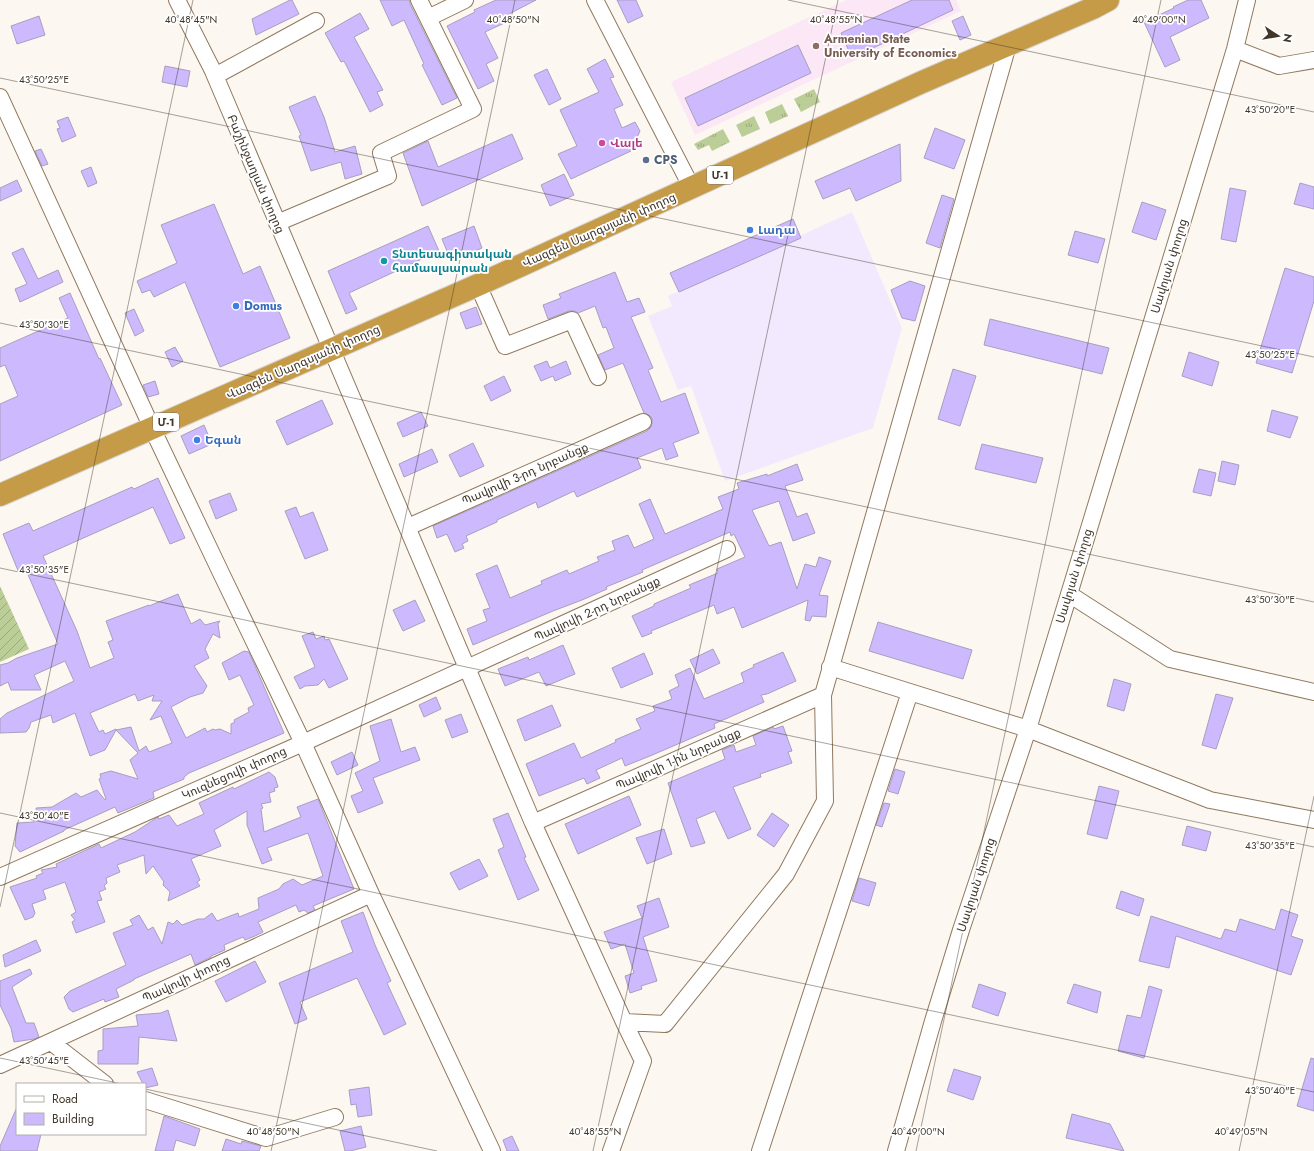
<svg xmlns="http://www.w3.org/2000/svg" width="1314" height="1151" viewBox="0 0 1314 1151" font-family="Jost,'Noto Sans Armenian',sans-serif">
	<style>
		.industrial { fill: #f3e9fe }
		.education { fill: #fbe7f6 }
		.grass { fill: url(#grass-tufts) }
		.garden { fill: url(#garden-furrows) }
		.building { fill: #cdb9fe; stroke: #a89fc0; fill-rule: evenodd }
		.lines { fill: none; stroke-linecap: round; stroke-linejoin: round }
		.street-casing { stroke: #90795d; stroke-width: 18 }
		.highway-casing { stroke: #d5d3d0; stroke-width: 24 }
		.street { stroke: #fff; stroke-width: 16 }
		.highway { stroke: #c69b47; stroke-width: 22 }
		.ticks { fill: none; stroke: #40362a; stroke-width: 1; stroke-opacity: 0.45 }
		.education-dot { fill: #8d6e63; stroke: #fff; stroke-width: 1.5 }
		.hotel-dot { fill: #d1479c; stroke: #fff; stroke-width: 1.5 }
		.service-dot { fill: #5c6f8a; stroke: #fff; stroke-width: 1.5 }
		.shop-dot { fill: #3f7fe0; stroke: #fff; stroke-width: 1.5 }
		.culture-dot { fill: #0f9aa8; stroke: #fff; stroke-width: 1.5 }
		.labels { text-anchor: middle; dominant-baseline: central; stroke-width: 3.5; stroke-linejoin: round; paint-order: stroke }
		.shield { fill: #fff; stroke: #79726a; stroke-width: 1 }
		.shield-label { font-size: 11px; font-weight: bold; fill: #40362a }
		.education-label { font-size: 12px; font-weight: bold; fill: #785e54; stroke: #fff; text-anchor: start }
		.hotel-label { font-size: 12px; font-weight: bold; fill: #b23c85; stroke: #fff; text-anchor: start }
		.service-label { font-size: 12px; font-weight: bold; fill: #4e5e75; stroke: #fff; text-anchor: start }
		.street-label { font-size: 12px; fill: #40362a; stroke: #fff }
		.shop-label { font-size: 12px; font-weight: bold; fill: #366cbe; stroke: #fff; text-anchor: start }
		.culture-label { font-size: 12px; font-weight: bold; fill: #0d838f; stroke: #fff; text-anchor: start }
		.ticks-label { font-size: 10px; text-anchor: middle; fill: #40362a; stroke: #fff; stroke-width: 3.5; stroke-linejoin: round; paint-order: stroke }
	</style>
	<defs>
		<pattern id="grass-tufts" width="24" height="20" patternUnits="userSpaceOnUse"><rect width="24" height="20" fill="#bcce98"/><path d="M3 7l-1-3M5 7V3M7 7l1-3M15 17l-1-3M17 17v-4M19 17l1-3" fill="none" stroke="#9aa87c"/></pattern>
		<pattern id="garden-furrows" width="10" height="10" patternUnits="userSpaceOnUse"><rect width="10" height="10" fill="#bcce98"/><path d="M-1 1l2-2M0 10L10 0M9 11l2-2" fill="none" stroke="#9aa87c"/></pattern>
	</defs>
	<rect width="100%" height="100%" fill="#fcf7f1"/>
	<path class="industrial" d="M852,212L902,328L873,428L725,481L691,386L678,390L648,316L672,306L668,296Z"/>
	<path class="education" d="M846,0H956L961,11L695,135L671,82Z"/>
	<path class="grass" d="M814,89L820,102L801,112L794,99Z
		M782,104L788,116L770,124L765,112Z
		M754,116L760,129L742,137L736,125Z
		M723,129L730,142L712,151L709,145L698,150L694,144Z"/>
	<path class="garden" d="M0,586L29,649L0,662Z"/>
	<path class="building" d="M290,0H292L299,14L256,35L252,19Z
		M380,0H410V4L457,98L442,105L422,65L424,64L404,20L392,26Z
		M496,0H536L509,14L511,20L485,32L498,58L486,64L494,81L478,89L447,26L475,12L474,10Z
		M617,0H636L643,16L628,23Z
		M912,0H949L953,10L852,58L841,33Z
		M1188,0H1201L1209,18L1170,37L1180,60L1165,67L1144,22L1174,8L1173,7Z
		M360,13L369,29L354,37L383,90L377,92L383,105L370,112L344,61L341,62L325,33Z
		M39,16L45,35L17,44L11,26Z
		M963,16L971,35L960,40L952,21Z
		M798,45L811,73L698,126L685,98Z
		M605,59L614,77L610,78L623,105L614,109L622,128L635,122L640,131L631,151L571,179L558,154L577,146L560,110L599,92L587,69Z
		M165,66L190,71L187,87L162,82Z
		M547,69L561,99L549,105L534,75Z
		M315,96L324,117L335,152L355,146L362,174L345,179L341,162L311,171L299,136L301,135L289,107Z
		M68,117L76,136L62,142L57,129L60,128L57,121Z
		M935,128L965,140L954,169L924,158Z
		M512,134L523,159L422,206L403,153L428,141L438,167Z
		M900,144L901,181L856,201L850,188L823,199L815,181Z
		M41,149L48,164L42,166L35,151Z
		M91,167L97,183L88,187L81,171Z
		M564,174L574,195L550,206L541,185Z
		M17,180L22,191L0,201V188Z
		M1300,183L1314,187V209L1294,204Z
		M1230,188L1246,191L1236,242L1221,239Z
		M942,195L954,199L940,248L926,243Z
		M1142,202L1166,210L1156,240L1132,232Z
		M214,204L243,274L260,266L290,338L220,367L185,282L154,297L150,290L142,293L137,281L177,263L161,225Z
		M793,219L801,238L679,292L670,273Z
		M428,226L439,251L349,293L357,309L346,314L328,271Z
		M474,226L482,248L451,261L442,239Z
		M1075,231L1105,239L1098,263L1068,255Z
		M23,248L38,279L58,270L63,282L20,302L15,289L27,284L12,253Z
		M1285,268L1314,277V301L1292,373L1256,363Z
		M615,272L627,302L639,298L645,312L631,317L653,368L648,370L661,402L685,393L699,433L673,443L678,456L666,460L662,448L637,458L641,468L577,497L574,491L538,508L536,502L497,520V522L466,536L468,541L462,544L464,548L455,552L447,534L437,538L433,526L647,431L651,427L652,423V418L649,415L644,413L623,363L605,370L598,355L614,348L606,327L603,328L595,306L578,313L574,311H569L548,319L543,305L561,298L559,294Z
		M910,281L925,286L915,321L902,318L891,290Z
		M70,293L99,359L100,358L122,405L0,461V404L18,396L5,365L0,367V348L68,318L59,298Z
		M476,307L482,324L466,329L460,313Z
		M134,309L144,331L135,336L125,313Z
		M990,319L1109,348L1102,374L984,345Z
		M175,347L183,361L172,367L165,352Z
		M1189,352L1219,362L1212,386L1182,376Z
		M547,361L550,368L566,361L571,374L555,381L553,376L541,381L534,366Z
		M953,369L976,376L960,426L938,419Z
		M504,376L511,391L491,401L484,386Z
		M155,381L159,394L148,397L143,385Z
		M322,400L333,424L287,445L276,421Z
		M1272,410L1298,417L1290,438L1267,431Z
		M421,412L428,426L403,437L397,423Z
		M204,425L212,444L189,454L181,436Z
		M473,443L484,466L460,477L449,455Z
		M982,444L1043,458L1036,483L975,469Z
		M432,449L438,462L404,477L399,464Z
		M1222,461L1239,465L1235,485L1218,481Z
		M797,464L803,480L785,486L797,517L807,513L815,533L793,541L779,501L752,510L769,546L781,542L797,589L805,564L816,567L819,557L831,561L819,595L828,596L826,617L812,616L810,621L805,620L808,600L742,628L734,607L717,614L714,605L651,631L652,633L642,637L632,616L654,606V604L691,588L689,585L718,573L717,569L745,557L734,534L731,536L730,532L642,570L643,572L606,587L607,589L582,600L553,611L473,645L467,629L487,621L483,610L490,608L476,574L497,565L510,598L542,584L541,581L567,570L569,574L599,561L597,557L615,550L612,541L628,535L634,548L654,539L639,504L650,499L665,534L723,509L718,497L739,489L737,483L767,474V476Z
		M1199,469L1216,473L1211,496L1193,492Z
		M158,478L185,538L170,544L153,507L43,556L77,631L90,668L114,658L108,642L113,640L106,621L149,605V606L178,594L191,624L200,619L205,625L220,621L218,624L220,638L213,634L205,649L209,658L194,666L207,686L203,693L190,697L171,707L186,738L205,728L207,732L213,729L215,730L220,729L231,734V724L235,722L234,720L249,712L248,708L254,705L240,675L229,680L222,663L244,651L249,652L284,733L189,773L184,777V779L153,792L154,798L118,813L115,807L64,830V831L20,852L15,846L17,823L34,822L32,816L37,813L36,808L52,807L76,793L81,797L97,790L105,800L106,799L99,779L101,778L100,774L111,771L138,779L130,760L138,753L116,730L105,750L90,756L75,713L53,723L51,715L31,722L29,728L26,732L0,733V719L7,713L74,681L65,661L34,675L41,690H11L8,682L0,686V665L8,663L17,658L58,644L26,570L19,573L3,534L29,523L33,531L132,487L134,489ZM135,694L138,701L154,695L152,701H162L150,720L161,716L172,743L149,752L146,746L139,751L131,727L116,730V729L105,734L103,730L99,732L90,713Z
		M230,493L237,510L216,519L209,501Z
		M296,507L300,517L313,512L328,550L305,559L285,511Z
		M415,600L425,621L403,631L393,610Z
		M878,622L972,650L963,679L869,651Z
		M313,632L316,639L324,636L325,640L329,639L348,679L329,688L324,679L318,685L305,686L300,689L294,677L315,667L302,636Z
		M563,645L575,674L546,686L539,672L505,686L498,669L528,657L529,660Z
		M713,649L720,663L697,674L690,660Z
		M783,652L796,681L767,694L761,695L764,702L714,724L715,728L650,756L625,766L622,758L596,770L600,778L587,784L584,778L539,796L526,764L574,743L581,758L616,742L615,740L641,729L636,719L655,711L653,706L672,699L669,691L679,686L675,675L690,668L704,699L744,682L741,673L754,667L753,665Z
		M644,653L653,674L621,688L612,668Z
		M1114,679L1131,684L1124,711L1107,706Z
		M1216,694L1233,698L1216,749L1202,745Z
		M436,697L441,709L424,717L419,705Z
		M552,705L561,726L525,741L517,720Z
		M461,714L468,732L452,738L445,720Z
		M391,719L401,752L415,747L420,760L373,778L383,803L358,813L351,796L363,791L355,773L380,761L370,726Z
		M783,726L792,751L788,752L792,763L760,774L761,777L733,787L751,829L728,839L715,811L696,819L705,843L691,847L668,783L725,759L722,750L734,745L736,752L756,745L753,736L773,727L774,729Z
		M352,752L358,765L337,775L331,762Z
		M895,769L905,772L898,794L888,791Z
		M269,772L275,777L278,787L274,788L275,791L269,793L271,802L261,804L263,808L261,809L264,832L301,817L297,807L318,799L354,889L313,906L315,910L308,913L304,910L299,912L296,905L258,922L263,932L255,936L245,940L243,937L224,945L225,950L211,956V957L195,965L191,954L134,979V980L116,989L119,997L105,1002L104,999L73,1012L69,1009L64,997L70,991L126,965L113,933L133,925L130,920L139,915L148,930L153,927L162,944L168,922L173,924L177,920L182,925L198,919H204L212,913L217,921L238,913L239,917L259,909L258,898L279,889L283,884L293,879L302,885L323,876L308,833L267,848L272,860L262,864L247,825V811L214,830L221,846L191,859L200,880L197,882L200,886L168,901L170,892L163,885L164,882L153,866L146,874L144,855L117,865L120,872L106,878L107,883L104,886L106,889L99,892L102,900L97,901L105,922L76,933L72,922L75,920L71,915L76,912L65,882L43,890L46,899L32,904L35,913L33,917L25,920L10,887L37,878L36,876L43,873L41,870L57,867L56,864L99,844L101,848L135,832L158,817L159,819L169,815L177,826L204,814L199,803L233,787L234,789Z
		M1099,786L1119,791L1107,839L1087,834Z
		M629,796L641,825L578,854L565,824Z
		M884,803L890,804L882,827L876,825Z
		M508,813L526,857L524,858L539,890L518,900L498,850L504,847L493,819Z
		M772,813L789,825L774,847L757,835Z
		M1187,826L1211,832L1206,851L1182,845Z
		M664,829L672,854L647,864L636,838Z
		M479,859L488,876L459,890L450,873Z
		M859,878L876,883L869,906L852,901Z
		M1121,891L1144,899L1139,916L1116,908Z
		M659,898L669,927L643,937L657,981L641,986L642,989L630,993L625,976L634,973L625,944L611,949L604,932L642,918L637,906Z
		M1281,909L1298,915L1291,936L1303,940L1291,975L1176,936L1169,968L1139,961L1151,916L1221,939L1225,929L1236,932L1240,919L1275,930Z
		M363,912L375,945L391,981L387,983L406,1024L384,1035L357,978L300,1002L307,1019L295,1024L279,983L353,952L341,921Z
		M36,940L41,951L5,967L3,955Z
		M255,961L266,982L226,1002L215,981Z
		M30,969L32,974L12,987L26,1023H34L39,1037L34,1039L14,1042L11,1028L0,1005V981Z
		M979,984L1006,993L998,1016L972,1007Z
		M1074,984L1101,992L1097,1013L1067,1003Z
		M1149,986L1162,990L1144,1058L1118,1051L1127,1015L1141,1018Z
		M168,1010L177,1041L139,1037L138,1064H98V1051L103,1050V1029L138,1026L136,1015L161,1013Z
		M1311,1058L1314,1059V1111L1297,1106Z
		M152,1068L158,1085L145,1088V1084H143L137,1072Z
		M954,1069L981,1077L973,1100L947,1091Z
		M369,1087L372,1115L358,1117L356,1104L351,1105L349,1090Z
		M17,1107V1134H41L37,1151H0V1146Z
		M1072,1114L1110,1124L1124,1151L1066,1138Z
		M164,1116L200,1129L195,1146L176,1140L173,1151H155Z
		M361,1126L366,1147L350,1151H345L340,1131Z
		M512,1136L519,1151H507L503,1140Z
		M226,1139L241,1144L242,1141L261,1146L259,1151H222Z"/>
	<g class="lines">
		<g class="street-casing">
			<path id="street" d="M177,0L213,71L533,823L624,1022L643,1061L611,1151
				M595,0L692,188
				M428,18L465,0
				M1235,49L1279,66L1314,60
				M215,76L316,21
				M0,97L152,428L221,573L303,743L371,894L492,1151
				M277,223L388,176L381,153L473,109L419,0
				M478,285L505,346L572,320L598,377
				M408,527L643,422
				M1069,594L1170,659L1314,692
				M830,667L1028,729L1210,800L1314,820
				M533,823L823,695
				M0,877L303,743L727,549
				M624,1022L665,1024L786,874L825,801L823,695L1008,45
				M51,1042L105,1084
				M0,1065L371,894
				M145,1100L266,1138L335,1117
				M760,1151L910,692
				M896,1151L933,1021L961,930L1028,729L1235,49L1247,0"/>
		</g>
		<g class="highway-casing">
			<path id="highway" d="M0,495L478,285L920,83L1093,8L1108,0"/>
		</g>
		<use href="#street" class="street"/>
		<use href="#highway" class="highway"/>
	</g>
	<path class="ticks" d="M788,0L1314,112M0,78L1314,357M0,323L1314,602M0,568L1314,847M0,813L1314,1092M0,907L193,0M0,1058L122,1084M145,1089L437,1151M271,1151L515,0M593,1151L838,0M916,1151L1161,0M1239,1151L1314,796"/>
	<circle class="education-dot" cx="816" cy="46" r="4"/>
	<circle class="hotel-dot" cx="602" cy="143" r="4"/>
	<circle class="service-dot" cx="646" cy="160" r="4"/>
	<g class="shop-dot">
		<circle cx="750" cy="230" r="4"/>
		<circle cx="236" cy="306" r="4"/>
		<circle cx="197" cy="440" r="4"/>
	</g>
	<circle class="culture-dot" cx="384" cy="261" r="4"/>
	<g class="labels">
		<g class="shield">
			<rect x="707" y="166" width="26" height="18" rx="3"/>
			<rect x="153" y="413" width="26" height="18" rx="3"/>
		</g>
		<g class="shield-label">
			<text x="720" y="175">Մ-1</text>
			<text x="166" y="422">Մ-1</text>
		</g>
		<g class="education-label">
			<text x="824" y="39">Armenian State<tspan x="824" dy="14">University of Economics</tspan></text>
		</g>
		<g class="hotel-label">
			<text x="610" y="143">Վալե</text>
		</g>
		<g class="service-label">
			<text x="654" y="160">CPS</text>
		</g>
		<g class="street-label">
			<text transform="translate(256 174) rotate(67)">Բաշինջաղյան փողոց</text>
			<text transform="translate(599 230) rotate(-24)">Վազգեն Սարգսյանի փողոց</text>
			<text transform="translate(1169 266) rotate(-73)">Սավոյան փողոց</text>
			<text transform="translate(303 362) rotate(-24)">Վազգեն Սարգսյանի փողոց</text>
			<text transform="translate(525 474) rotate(-24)">Պավլովի 3-րդ նրբանցք</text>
			<text transform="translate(1074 576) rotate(-73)">Սավոյան փողոց</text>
			<text transform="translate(597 609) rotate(-25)">Պավլովի 2-րդ նրբանցք</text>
			<text transform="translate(678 759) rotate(-24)">Պավլովի 1-ին նրբանցք</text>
			<text transform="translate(234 773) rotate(-24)">Կուզնեցովի փողոց</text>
			<text transform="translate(976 885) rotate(-72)">Սավոյան փողոց</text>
			<text transform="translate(186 979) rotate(-25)">Պավլովի փողոց</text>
		</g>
		<g class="shop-label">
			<text x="758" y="230">Լադա</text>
			<text x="244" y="306">Domus</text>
			<text x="205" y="440">Եգան</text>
		</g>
		<g class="culture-label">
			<text x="392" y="254">Տնտեսագիտական<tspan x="392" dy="14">համասլսարան</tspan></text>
		</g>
	</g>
	<g class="ticks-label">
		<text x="191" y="23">40°48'45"N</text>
		<text x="513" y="23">40°48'50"N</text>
		<text x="836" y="23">40°48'55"N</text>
		<text x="1159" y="23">40°49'00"N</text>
		<text x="44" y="83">43°50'25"E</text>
		<text x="1270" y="113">43°50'20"E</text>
		<text x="44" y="328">43°50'30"E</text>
		<text x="1270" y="358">43°50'25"E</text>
		<text x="44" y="573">43°50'35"E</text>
		<text x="1270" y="603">43°50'30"E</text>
		<text x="44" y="819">43°50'40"E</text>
		<text x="1270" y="849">43°50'35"E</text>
		<text x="44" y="1064">43°50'45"E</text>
		<text x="1270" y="1094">43°50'40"E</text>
		<text x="273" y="1135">40°48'50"N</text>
		<text x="595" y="1135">40°48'55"N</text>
		<text x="918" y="1135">40°49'00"N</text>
		<text x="1241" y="1135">40°49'05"N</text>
	</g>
	<rect x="16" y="1083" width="130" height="52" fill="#ffffff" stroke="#b3afaa"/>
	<rect x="24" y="1096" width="20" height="6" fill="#ffffff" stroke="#b3afaa"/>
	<text x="52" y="1103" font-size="12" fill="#40362a">Road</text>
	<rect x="24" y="1113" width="20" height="12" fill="#cdb9fe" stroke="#b3afaa"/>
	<text x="52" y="1123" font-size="12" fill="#40362a">Building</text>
	<g transform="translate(1278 36) rotate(102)" stroke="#ffffff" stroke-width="3" paint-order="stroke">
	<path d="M0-3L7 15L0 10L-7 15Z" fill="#40362a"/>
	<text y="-6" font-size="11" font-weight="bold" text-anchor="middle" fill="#40362a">N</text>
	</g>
</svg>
